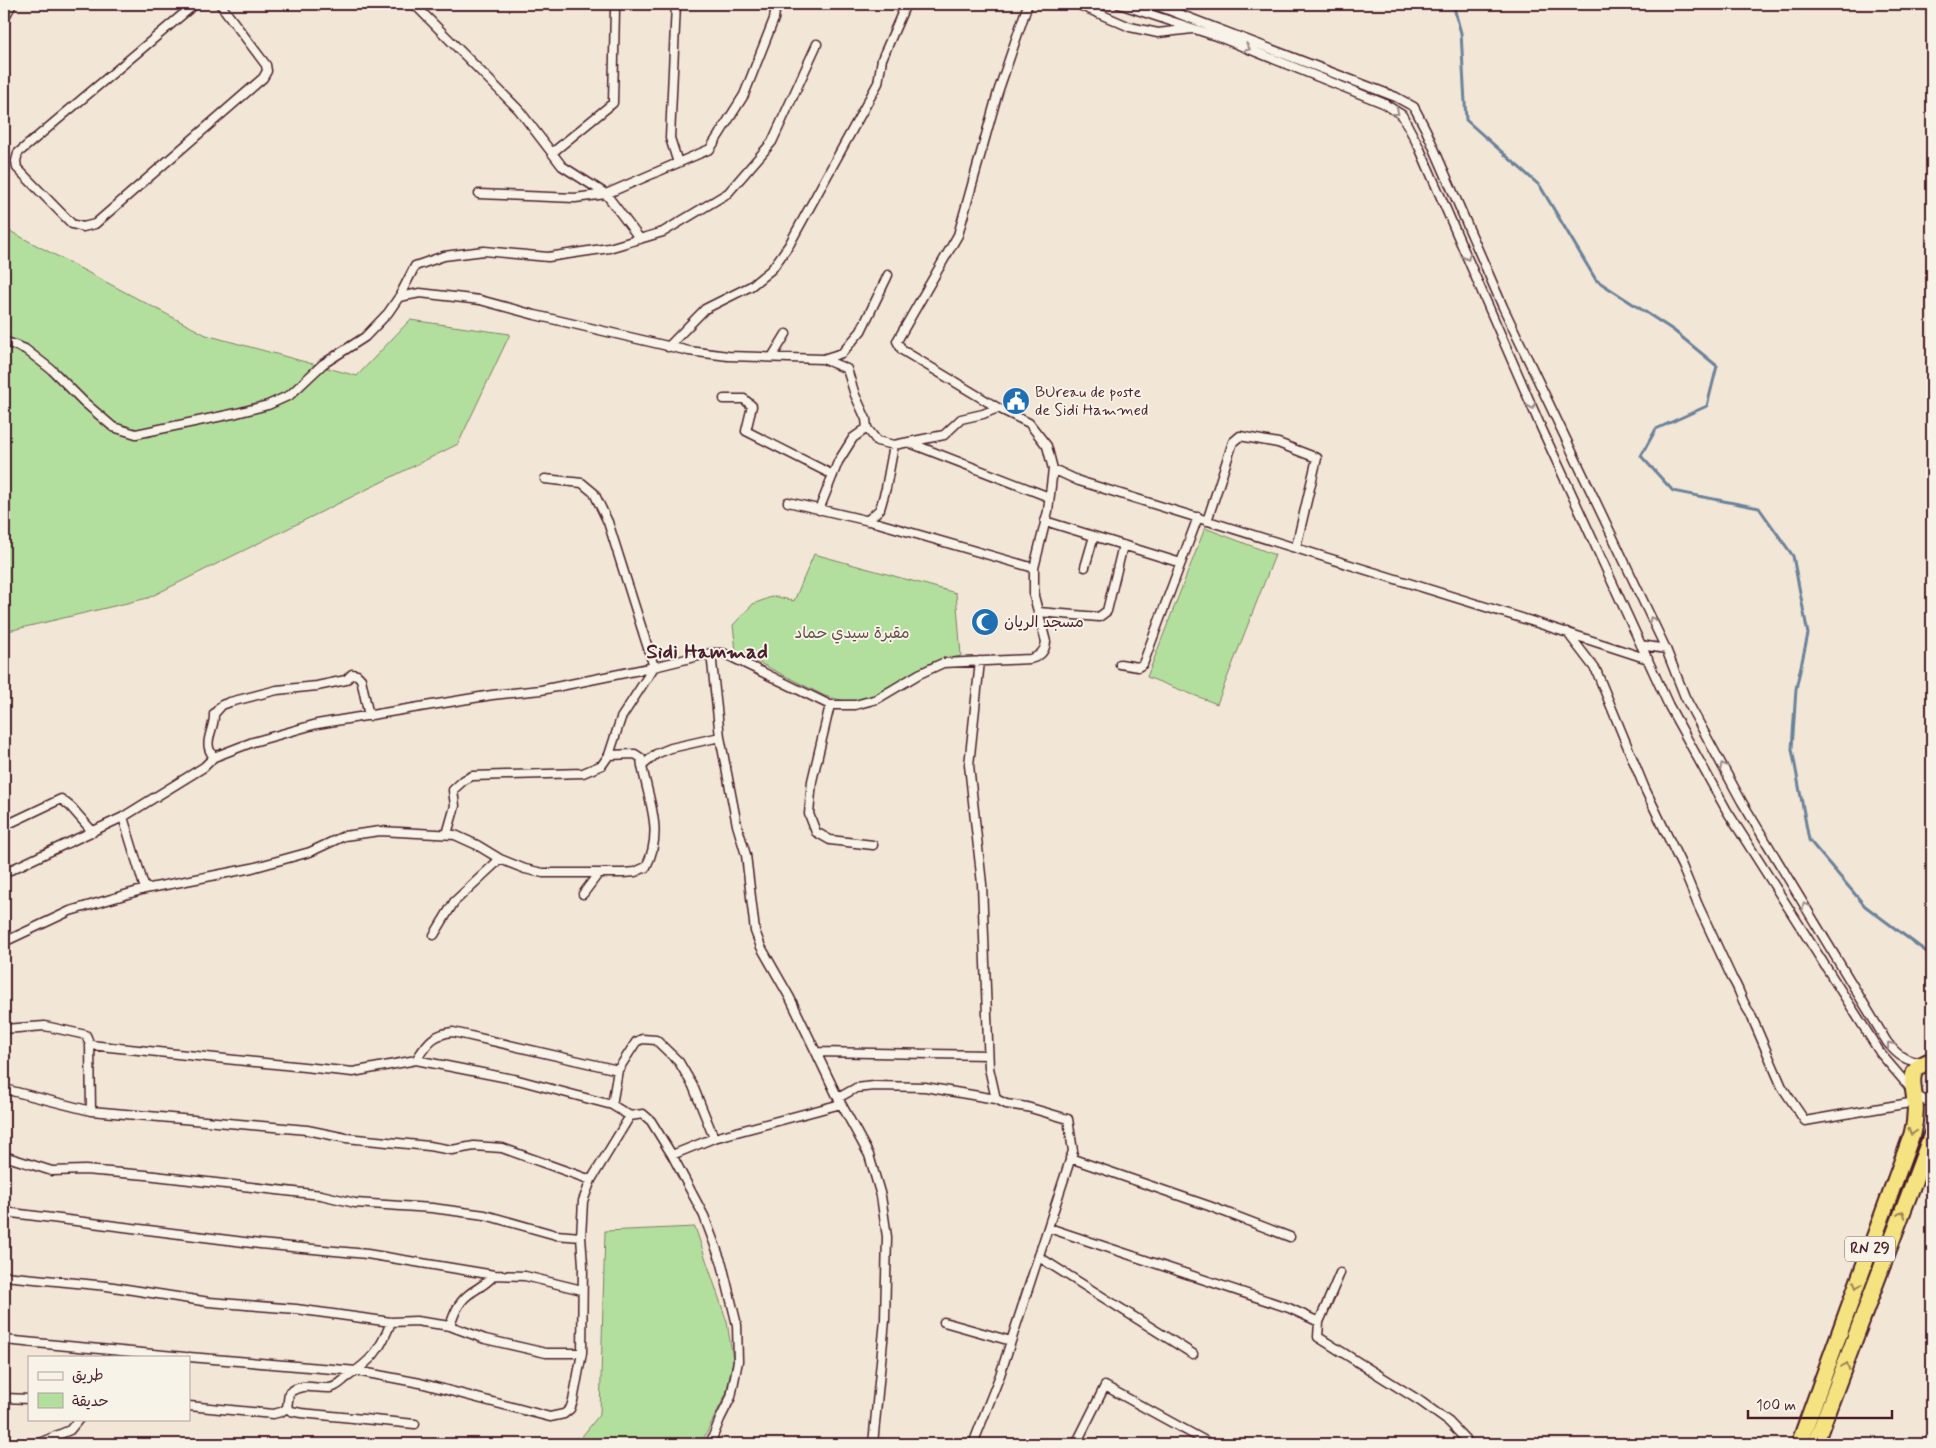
<svg xmlns="http://www.w3.org/2000/svg" width="1936" height="1448" viewBox="0 0 1936 1448" font-family="Mynerve,'Playpen Sans Arabic',sans-serif">
	<style>
		.green { fill: #b3df9e; stroke: #7e7f64 }
		.lines { fill: none; stroke-linecap: round; stroke-linejoin: round }
		.stream { stroke: #6b8299; stroke-width: 3 }
		.street-casing { stroke: #4a1f2b; stroke-width: 11 }
		.highway-casing { stroke: #4a1f2b; stroke-width: 19 }
		.street { stroke: #f7f3e8; stroke-width: 8 }
		.highway { stroke: #f5e382; stroke-width: 15 }
		.oneway { stroke: #a0898a }
		.oneway2 { stroke: #a08156 }
		.labels { text-anchor: middle; dominant-baseline: central; stroke-width: 4; stroke-linejoin: round; paint-order: stroke }
		.shield { fill: #f7f3e8; stroke: #7e5f64; stroke-width: 1 }
		.shield-label { font-size: 15px; font-weight: bold; fill: #4a1f2b }
		.poi-label { font-size: 16px; fill: #4a1f2b; stroke: #f7f3e8; text-anchor: start }
		.park-label { font-size: 16px; fill: #644f48; stroke: #f7f3e8 }
		.district-label { font-size: 21px; font-weight: bold; fill: #4a1f2b; stroke: #f7f3e8 }
	</style>
	<rect width="100%" height="100%" fill="#f2e6d6"/>
	<filter id="ink" filterUnits="userSpaceOnUse"><feTurbulence type="fractalNoise" baseFrequency=".02" numOctaves="2"/><feDisplacementMap in="SourceGraphic" scale="10" xChannelSelector="R" yChannelSelector="G"/><feConvolveMatrix kernelMatrix="1 2 1 2 8 2 1 2 1" color-interpolation-filters="sRGB"/></filter>
	<g filter="url(#ink)">
		<path class="green" d="M4,228L206,335L357,376L410,320L510,334L458,444L148,598L4,632Z
			M1205,528L1275,555L1217,704L1147,677Z
			M814,554L956,593L961,656L932,662L880,694L863,700L849,702L825,696L736,651L733,625L753,604L774,596L794,601Z
			M695,1227L727,1322L733,1360L726,1394L701,1444H576L600,1414L605,1231Z"/>
		<g class="lines">
			<path class="stream" d="M1453,4L1461,33L1466,120L1540,186L1596,280L1673,330L1717,366L1707,406L1656,429L1641,456L1673,491L1759,508L1793,556L1808,634L1796,689L1792,749L1809,840L1865,906L1932,956"/>
			<g class="street-casing">
				<path id="street" d="M195,4L18,153L16,161L17,168L72,224L83,227L95,224L263,78L267,71L266,65L220,4
					M414,4L519,110L562,166L606,194L640,239
					M676,4L670,138L678,163
					M1077,4L1130,27L1158,33L1192,29
					M1119,4L1219,37L1383,103L1402,115L1419,147L1540,425L1669,706L1727,811L1881,1054L1917,1096L1926,1101L1932,1102
					M1153,4L1396,97L1414,107L1426,130L1503,307L1666,649L1685,697L1742,802L1887,1042C1897,1055 1906,1062 1923,1062
					M4,5L5,4
					M4,19L12,4
					M552,153L613,103L615,8L614,4
					M479,194L575,198L606,194L710,149L744,95L774,19L776,4
					M4,341L25,349L52,370L84,402L113,427L136,434L237,413L268,405L290,395L323,364L365,337L388,313L399,297L415,266L444,256L484,251L548,257L609,248L663,232L728,193L772,142L817,44
					M668,347L705,309L751,286L772,269L789,245L878,83L882,59L906,4
					M772,357L786,334
					M823,359L842,353L861,331L888,275
					M724,399H744L752,406L746,431L833,475
					M998,408L902,350L897,341L958,235L998,92L1028,4
					M910,443L1049,497
					M1053,469L1079,481L1531,621L1648,659
					M788,502L878,523L1034,568
					M819,510L838,462L853,438L867,428
					M867,521L880,509L886,488L894,445
					M1045,521L1181,563
					M1207,521L1233,442L1240,436L1278,443L1317,458L1296,547
					M1085,567L1094,536
					M1038,612L1099,617L1107,611L1123,545
					M1567,632L1596,670L1645,789L1682,866L1698,905L1732,978C1740,989 1741,1001 1750,1013L1782,1087L1805,1121L1915,1102
					M1641,645L1666,649
					M711,653L720,737L737,825L746,855L755,931L761,947L790,998L838,1098L869,1155L881,1196L887,1237L885,1320L873,1444
					M1120,664L1138,667L1143,664L1198,517
					M830,705L812,781L809,814L816,832L830,840L873,845
					M609,755L635,754L641,758L642,766
					M214,757C201,743 215,730 214,714L222,705L230,702L277,690L317,686L346,680L352,674L357,675L361,679L369,716
					M123,817L145,889
					M4,826L61,799L71,807L93,832
					M447,834L455,806L453,790L464,780L472,776L583,773L602,765L609,755L621,718L654,667L608,522L594,493L582,483L545,479
					M4,873L123,817L204,767L214,757L253,742L317,724L492,695L541,690L654,667L711,653H723L830,705H855L877,699L919,674L943,663L1030,659C1039,657 1045,652 1046,642L1034,596V568L1048,511L1053,469L1047,446L1029,423L998,408L983,414L961,419L944,435L894,445L877,441L867,428L866,419L855,395L847,369L823,359L728,356L689,351L535,315L480,300L420,293L399,297
					M583,894L598,874
					M434,935L454,902L500,859
					M4,942L70,911L145,889L252,868L310,852L344,836L380,831L455,835L477,845L500,859L525,869L543,873H623L635,872L646,867C664,832 649,802 642,766L656,754L671,748L720,737
					M4,1029L45,1026L86,1035L90,1045L91,1111
					M90,1045L353,1072L416,1060L518,1080L612,1105L630,1116L643,1114L651,1121L672,1155L704,1216L722,1264L737,1325L738,1361L731,1397L720,1419L710,1444
					M816,1052L988,1055
					M416,1060C427,1044 432,1034 453,1032L618,1070
					M4,1089L91,1111L307,1130L346,1138L429,1146L452,1150L474,1146L502,1148L591,1180
					M838,1098L856,1088L874,1086L925,1087L996,1099
					M612,1105L618,1070L636,1042L642,1039L656,1040L679,1062L693,1086L714,1138
					M672,1155L714,1138L841,1104
					M4,1156L52,1171L85,1170L146,1175L321,1195L355,1203L432,1208L485,1215L556,1235L581,1237
					M1070,1158L1209,1206L1290,1237
					M4,1212L260,1244L367,1254L494,1275L525,1276L582,1290
					M1049,1228L1289,1308L1319,1322
					M1039,1257L1193,1354
					M1340,1273L1319,1322L1318,1337L1420,1401L1449,1422L1470,1444
					M4,1276L107,1286L209,1302L296,1309L391,1322L416,1321L450,1326L485,1339L546,1353H582
					M944,1322L1011,1341
					M450,1326C454,1314 458,1303 468,1295C477,1288 487,1284 494,1275
					M4,1340L185,1357
					M189,1357L357,1371L420,1383L550,1417L564,1414L570,1409L573,1401L582,1353L583,1265L581,1237L583,1201L591,1180L630,1116
					M4,1398L29,1399
					M189,1406L273,1414L281,1412L287,1408L289,1393C303,1382 314,1389 330,1388C337,1387 341,1382 346,1378C372,1360 380,1351 391,1322
					M287,1408L291,1411L301,1413L415,1424
					M37,1444L70,1430L79,1419
					M973,1444L1000,1375L1073,1151L1068,1119L1027,1107L1006,1104L996,1099L989,1068L982,884L969,765L980,661
					M1076,1444L1105,1386L1211,1444"/>
			</g>
			<g class="highway-casing">
				<path id="highway" d="M1799,1444L1912,1134C1915,1123 1916,1113 1915,1102C1913,1081 1906,1069 1932,1060
					M1815,1444L1932,1134"/>
			</g>
			<use href="#street" class="street"/>
			<use href="#highway" class="highway"/>
		</g>
		<defs><path id="oneway-chevron" d="M-2-3.5L2.5 0L-2 3.5" fill="none" stroke-width="1.6" stroke-linecap="round" stroke-linejoin="round" transform="scale(1.25)"/></defs>
		<g class="oneway">
			<use href="#oneway-chevron" transform="translate(1247 48) rotate(22)"/>
			<use href="#oneway-chevron" transform="translate(1396 112) rotate(38)"/>
			<use href="#oneway-chevron" transform="translate(1467 257) rotate(66)"/>
			<use href="#oneway-chevron" transform="translate(1532 406) rotate(66)"/>
			<use href="#oneway-chevron" transform="translate(1652 620) rotate(-116)"/>
			<use href="#oneway-chevron" transform="translate(1723 766) rotate(-118)"/>
			<use href="#oneway-chevron" transform="translate(1805 906) rotate(-121)"/>
			<use href="#oneway-chevron" transform="translate(1890 1045) rotate(-127)"/>
		</g>
		<g class="oneway2">
			<use href="#oneway-chevron" transform="translate(1912 1132) rotate(106)"/>
			<use href="#oneway-chevron" transform="translate(1902 1214) rotate(-70)"/>
			<use href="#oneway-chevron" transform="translate(1857 1285) rotate(110)"/>
			<use href="#oneway-chevron" transform="translate(1846 1366) rotate(-69)"/>
		</g>
	</g>
	<defs>
		<g id="civic-disc" transform="scale(1.4375)"><circle r="9.5" fill="#1f6fb2" stroke="#f7f3e8"/><path d="M-.6-6.5H3V-4.5H.6V-3L4-1V1h2V6H-6V1h2V-1L-.6-3ZM-1.2 2.5V6h2.4V2.5Z" fill="#fff"/></g>
		<g id="mosque-disc" transform="scale(1.4375)"><circle r="9.5" fill="#1f6fb2" stroke="#f7f3e8"/><path d="M3.5-4.9A6 6 0 1 0 3.5 4.9A5 5 0 1 1 3.5-4.9Z" fill="#fff"/></g>
	</defs>
	<g fill-rule="evenodd">
		<use href="#civic-disc" x="1016" y="401"/>
		<use href="#mosque-disc" x="985" y="622"/>
	</g>
	<g class="labels">
		<rect class="shield" x="1845" y="1236.5" width="50" height="25" rx="4"/>
		<g class="shield-label">
			<text x="1870" y="1249">RN 29</text>
		</g>
		<g class="poi-label">
			<text x="1035" y="392">BUreau de poste<tspan x="1035" dy="18">de Sidi Hammed</tspan></text>
			<text x="1004" y="622">مسجد الريان</text>
		</g>
		<g class="park-label">
			<text x="852" y="633">مقبرة سيدي حماد</text>
		</g>
		<g class="district-label">
			<text x="707" y="652">Sidi Hammad</text>
		</g>
	</g>
	<rect width="1936" height="1448" fill="none" stroke="#f7f3e8" stroke-width="20"/>
	<rect x="10" y="10" width="1916" height="1428" fill="none" stroke="#4a1f2b" stroke-width="2" filter="url(#ink)"/>
	<rect x="28" y="1356" width="162" height="65" fill="#f7f3e8" stroke="#b29e9c"/>
	<rect x="38" y="1372" width="25" height="8" fill="#f7f3e8" stroke="#b29e9c"/>
	<text x="72" y="1380" font-size="15" fill="#4a1f2b">طريق</text>
	<rect x="38" y="1393" width="25" height="15" fill="#b3df9e" stroke="#b29e9c"/>
	<text x="72" y="1406" font-size="15" fill="#4a1f2b">حديقة</text>
	<path d="M1748 1410v8h144v-8" fill="none" stroke="#4a1f2b" stroke-width="2.5"/>
	<text x="1756" y="1410" font-size="15" fill="#4a1f2b" stroke="#f7f3e8" stroke-width="4" paint-order="stroke">100 m</text>
</svg>
